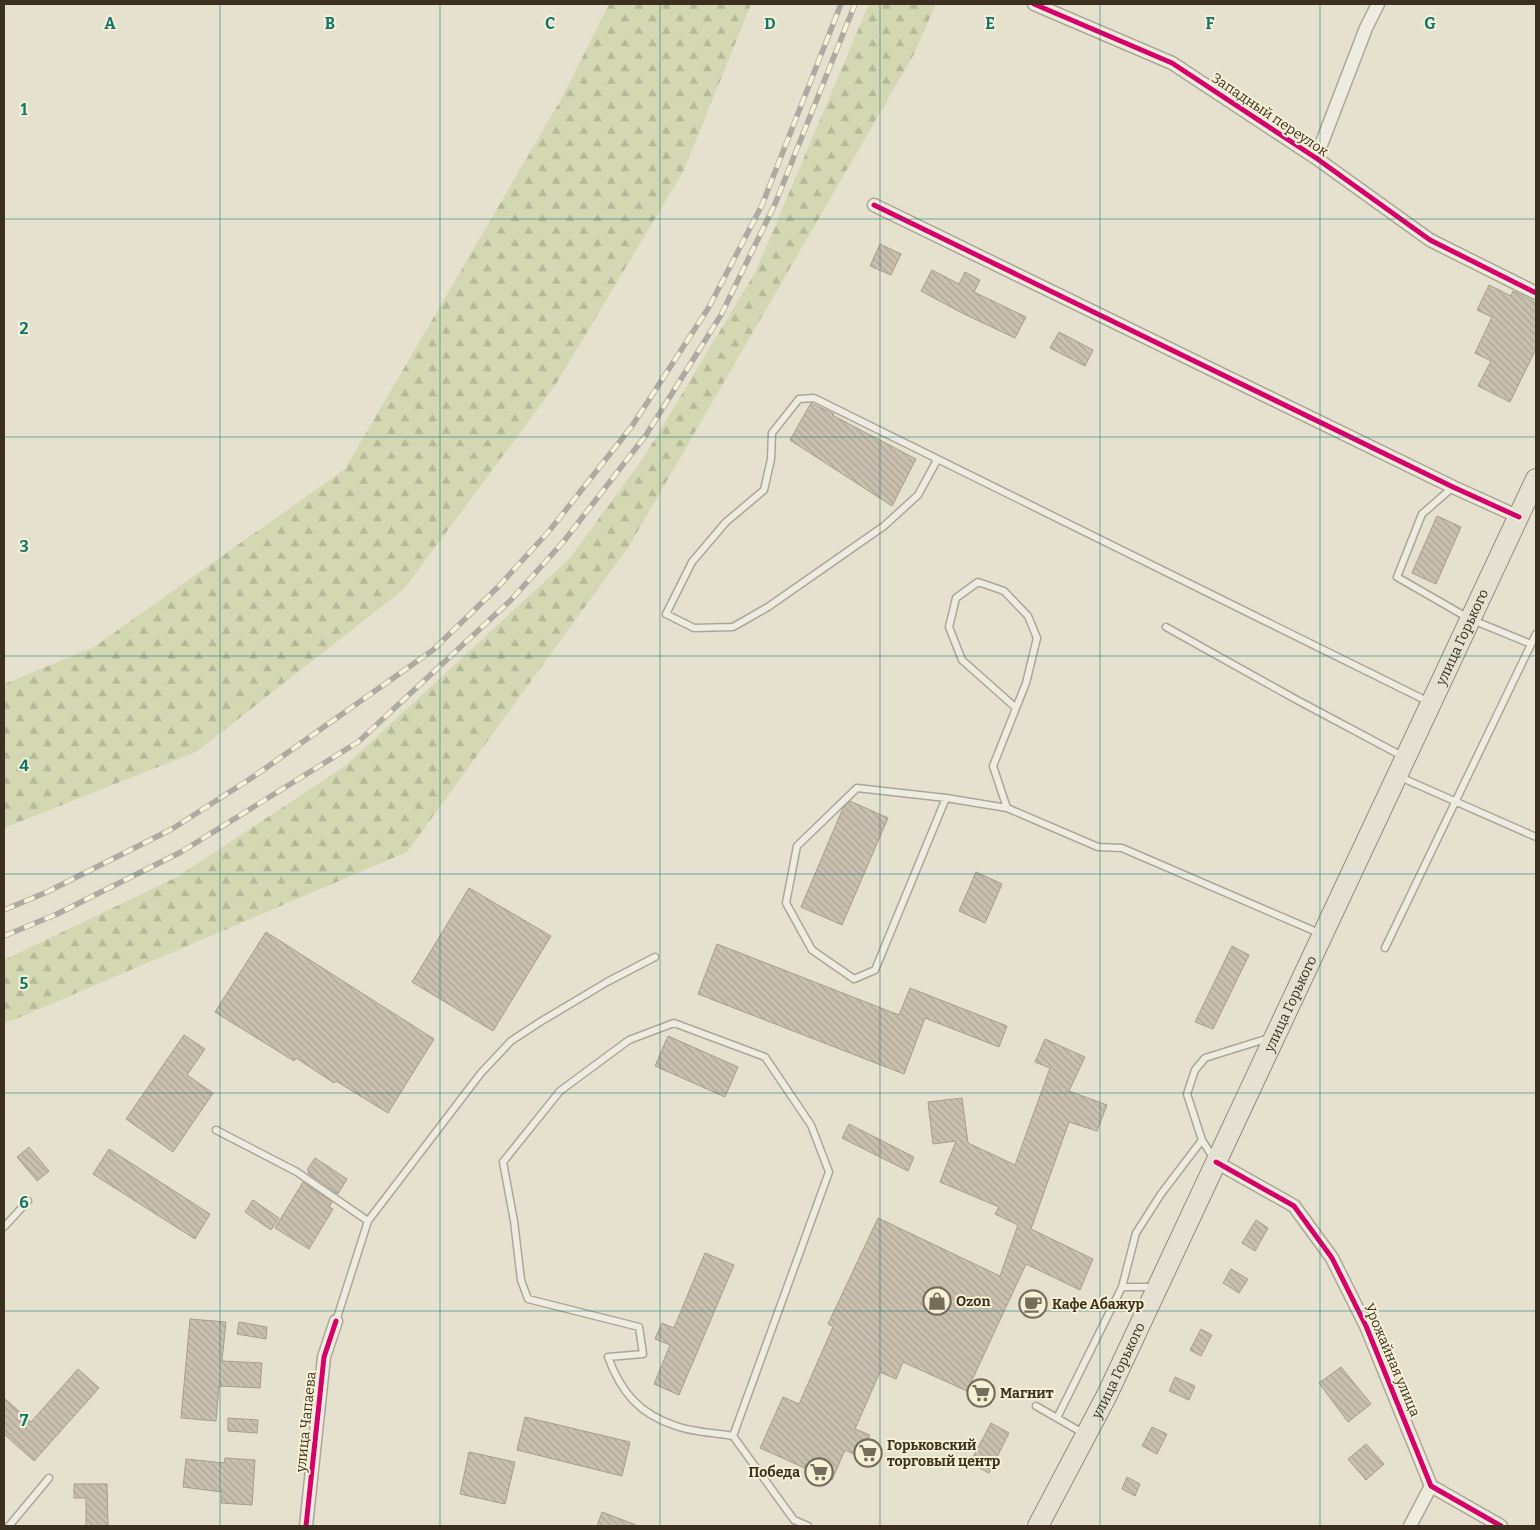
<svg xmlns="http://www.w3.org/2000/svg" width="1540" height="1530" viewBox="0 0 1540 1530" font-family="Bitter,serif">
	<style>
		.forest { fill: url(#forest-firs) }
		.building { fill: url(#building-back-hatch); stroke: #a69d8e }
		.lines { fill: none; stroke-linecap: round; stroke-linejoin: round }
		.lane-casing { stroke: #aba698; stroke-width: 9 }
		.street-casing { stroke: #aba698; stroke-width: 15 }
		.primary-casing { stroke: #918b7f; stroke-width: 22 }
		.lane { stroke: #eeebe1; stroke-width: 6 }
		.street { stroke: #eeebe1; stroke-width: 12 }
		.primary { stroke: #e5e1d2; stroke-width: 20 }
		.rail-casing { stroke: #adaaa1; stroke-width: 5.5 }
		.rail { stroke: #f6f0d6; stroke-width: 4; stroke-dasharray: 11; stroke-linecap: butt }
		.cycleway-casing { stroke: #f6f0d6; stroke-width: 8 }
		.cycleway { stroke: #d6006c; stroke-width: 5 }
		.grid { fill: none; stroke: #0f766e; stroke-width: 1; stroke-opacity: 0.55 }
		.labels { text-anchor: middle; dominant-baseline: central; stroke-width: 4; stroke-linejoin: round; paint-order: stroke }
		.street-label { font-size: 14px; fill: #3b2f1f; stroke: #f6f0d6 }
		.poi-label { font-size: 14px; font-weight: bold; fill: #3b2f1f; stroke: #f6f0d6; text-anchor: start }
		.grid-label { font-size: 16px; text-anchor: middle; font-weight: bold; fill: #0f766e; stroke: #f6f0d6; stroke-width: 4; stroke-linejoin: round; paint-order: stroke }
	</style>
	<defs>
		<pattern id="forest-firs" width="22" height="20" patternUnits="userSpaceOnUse" patternTransform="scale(1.25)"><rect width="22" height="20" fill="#d3d7b2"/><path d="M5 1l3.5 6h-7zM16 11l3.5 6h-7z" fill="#b6b999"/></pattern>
		<pattern id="building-back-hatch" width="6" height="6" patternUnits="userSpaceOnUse" patternTransform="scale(1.25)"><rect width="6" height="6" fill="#cac0b0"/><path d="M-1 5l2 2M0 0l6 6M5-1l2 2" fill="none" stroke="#aea597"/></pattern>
	</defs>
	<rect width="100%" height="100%" fill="#e6e1cf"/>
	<path class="forest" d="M609,4H751L684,170L556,384L404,589L196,752L4,828V684L94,647L345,469L563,96Z
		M869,4H936L914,54L629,546L407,852L4,1024V960L177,877L345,766L570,558L644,457L756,271Z"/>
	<path class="building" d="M880,244L901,254L891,275L870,266Z
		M932,270L959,284L965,272L980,280L974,292L1026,317L1015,338L962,313L921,291Z
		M1489,285L1511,296L1513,291L1536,303V349L1510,402L1478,386L1491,361L1475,353L1492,317L1477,310Z
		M1059,332L1093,350L1085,366L1050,348Z
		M811,403L834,414L832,415L916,459L892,506L790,440Z
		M1437,516L1461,527L1436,584L1412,573Z
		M850,801L888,818L842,925L801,907L843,808Z
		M976,872L1002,884L985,923L959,911Z
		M469,888L551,936L493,1031L412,982Z
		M266,932L434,1039L388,1113L336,1081L334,1083L296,1058L294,1061L215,1012Z
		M717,944L899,1015L910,988L1007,1026L999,1047L925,1018L904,1074L698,994Z
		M1232,946L1249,955L1213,1029L1195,1022Z
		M184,1035L205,1049L187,1075L213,1093L173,1152L126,1119Z
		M668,1036L738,1067L725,1097L655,1066Z
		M1045,1039L1085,1057L1069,1091L1107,1105L1097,1131L1069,1122L1031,1229L1093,1259L1080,1290L1026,1264L967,1391L903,1362L896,1379L880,1372L855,1429L870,1435L860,1457L845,1450L832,1480L760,1448L783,1397L799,1404L833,1327L828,1324L878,1218L1000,1276L1018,1225L995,1214L999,1207L940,1182L956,1141L933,1144L928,1102L962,1098L968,1143L1015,1165L1050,1068L1035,1062Z
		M849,1124L914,1157L908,1171L842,1138Z
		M29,1147L49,1171L37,1181L17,1157Z
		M109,1149L210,1214L195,1239L93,1174Z
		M315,1158L347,1179L338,1194L308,1173L309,1171L307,1170Z
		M303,1182L332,1202L329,1207L333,1209L309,1249L275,1228Z
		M253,1200L279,1218L271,1230L245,1212Z
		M1256,1220L1268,1228L1255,1251L1242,1243Z
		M705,1253L734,1265L679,1395L654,1384L670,1345L655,1339L662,1323L674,1328Z
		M1231,1269L1248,1279L1239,1293L1223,1283Z
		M190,1319L226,1322L222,1361L262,1363L260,1388L219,1386L216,1421L181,1418Z
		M239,1322L267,1327L266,1339L237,1334Z
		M1201,1329L1212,1335L1201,1356L1190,1350Z
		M1341,1367L1371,1404L1348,1422L1319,1383Z
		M78,1369L99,1388L34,1461L4,1434V1398L31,1422Z
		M1175,1377L1195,1386L1189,1400L1169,1391Z
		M525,1417L630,1442L622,1476L517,1450Z
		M228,1418L258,1420L257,1433L228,1431Z
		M991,1423L1009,1433L989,1473L970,1463Z
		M1152,1427L1167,1434L1157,1454L1142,1446Z
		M1366,1444L1384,1464L1366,1480L1348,1459Z
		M469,1452L515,1462L505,1504L460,1494Z
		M225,1458L255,1460L252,1505L221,1503L222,1492L183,1487L186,1459L224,1463Z
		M1127,1477L1140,1484L1135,1496L1122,1489Z
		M74,1484H107L108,1526H86V1498H74Z
		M602,1512L636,1525V1526H597Z"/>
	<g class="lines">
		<g class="lane-casing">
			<path id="lane" d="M935,458L936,462L918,495L884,526L768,607L733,627L694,628L666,614L692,562L726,522L764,490L771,459L772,433L799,399L814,398C1019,500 1224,601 1429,702
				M1453,487L1422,514L1397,577L1470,619L1531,644
				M1166,627L1297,700L1404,757
				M1016,708L962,660L949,627L956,598L978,582L1004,591L1028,616L1037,638L1026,683L993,766L1007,808L1098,847L1122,848L1319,933
				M1400,777L1536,837
				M946,798L875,970L854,979L812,950L786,903L797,846L857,788L946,798L1007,808
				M1385,948L1536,634
				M216,1130L297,1172L368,1221
				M1214,1159L1202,1140L1187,1094L1195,1070L1205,1058L1269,1038
				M4,1227L28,1201
				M1122,1287L1136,1233L1161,1194L1202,1140
				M336,1321L368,1221L481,1073L511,1041L540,1022L607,982L655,957
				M1036,1406L1083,1433
				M1057,1418L1122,1287H1155
				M733,1436L829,1172L811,1125L765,1057L674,1023L629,1040L560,1091L503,1162L514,1221L521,1280L528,1299L639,1327L643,1354L608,1357C621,1392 639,1414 676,1426C692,1432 715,1433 733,1436L794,1520L808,1526
				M9,1526L49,1478"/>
		</g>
		<g class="street-casing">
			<path id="street" d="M1034,4L1172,63L1316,158L1430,240L1536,293
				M1316,158L1366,28L1378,4
				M874,205L1453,487L1519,517
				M1216,1162L1294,1206L1332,1258L1366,1326L1431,1486L1501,1526
				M306,1526L324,1357L336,1321
				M1410,1526L1431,1486"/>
		</g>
		<g class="primary-casing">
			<g id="primary">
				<path id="s1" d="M1038,1526L1107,1395L1536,479"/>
			</g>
		</g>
		<use href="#lane" class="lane"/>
		<use href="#street" class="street"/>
		<use href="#primary" class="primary"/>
		<g class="rail-casing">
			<path id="rail" d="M4,910L47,892L172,829L253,777L433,650L498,587L550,530L632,426L709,307L762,205L841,4
				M4,936L57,914L181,852L358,742L511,600L564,541L646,435L721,315L775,204L855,4"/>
		</g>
		<use href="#rail" class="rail"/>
		<g class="cycleway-casing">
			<path id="cycleway" d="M1034,4L1172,63L1316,158L1430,240L1536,293
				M874,205L1453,487L1519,517
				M1216,1162L1294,1206L1332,1258L1366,1326L1431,1486L1501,1526
				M306,1526L324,1357L336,1321"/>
		</g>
		<use href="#cycleway" class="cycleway"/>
	</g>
	<path class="grid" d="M220,4V1526M440,4V1526M660,4V1526M880,4V1526M1100,4V1526M1320,4V1526M4,219H1536M4,437H1536M4,656H1536M4,874H1536M4,1093H1536M4,1311H1536"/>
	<defs>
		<g id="shop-ring" transform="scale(1.4375)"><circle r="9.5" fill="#f6f0d6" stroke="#776d5d" stroke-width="1.5"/><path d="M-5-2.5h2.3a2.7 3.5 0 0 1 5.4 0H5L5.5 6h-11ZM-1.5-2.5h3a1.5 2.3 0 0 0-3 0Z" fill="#776d5d"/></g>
		<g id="cafe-ring" transform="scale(1.4375)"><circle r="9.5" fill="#f6f0d6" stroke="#776d5d" stroke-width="1.5"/><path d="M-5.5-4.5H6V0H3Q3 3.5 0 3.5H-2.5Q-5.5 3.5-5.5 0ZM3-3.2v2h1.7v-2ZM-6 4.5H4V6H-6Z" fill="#776d5d"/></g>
		<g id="supermarket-ring" transform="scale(1.4375)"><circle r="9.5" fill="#f6f0d6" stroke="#776d5d" stroke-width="1.5"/><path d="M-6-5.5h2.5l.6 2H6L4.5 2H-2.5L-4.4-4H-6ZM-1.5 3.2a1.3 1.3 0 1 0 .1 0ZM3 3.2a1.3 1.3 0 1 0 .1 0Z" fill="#776d5d"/></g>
	</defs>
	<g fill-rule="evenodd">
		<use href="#shop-ring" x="937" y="1301"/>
		<use href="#cafe-ring" x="1033" y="1304"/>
		<use href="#supermarket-ring" x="981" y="1393"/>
		<use href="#supermarket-ring" x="868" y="1453"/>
		<use href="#supermarket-ring" x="819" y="1472"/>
	</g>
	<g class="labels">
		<g class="street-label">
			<text transform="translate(1270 115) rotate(34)">Западный переулок</text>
			<text stroke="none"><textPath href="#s1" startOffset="985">улица Горького</textPath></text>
			<text stroke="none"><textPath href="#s1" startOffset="580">улица Горького</textPath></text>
			<text transform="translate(1392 1360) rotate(67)">Урожайная улица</text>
			<text stroke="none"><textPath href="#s1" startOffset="175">улица Горького</textPath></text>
			<text transform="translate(306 1422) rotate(-84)">улица Чапаева</text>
		</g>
		<g class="poi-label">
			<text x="956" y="1301">Ozon</text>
			<text x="1052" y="1304">Кафе Абажур</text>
			<text x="1000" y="1393">Магнит</text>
			<text x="887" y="1445">Горьковский<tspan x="887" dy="16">торговый центр</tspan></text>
			<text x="800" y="1472" text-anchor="end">Победа</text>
		</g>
	</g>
	<g class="grid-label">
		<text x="110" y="29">A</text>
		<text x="330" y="29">B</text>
		<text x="550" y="29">C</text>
		<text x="770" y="29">D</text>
		<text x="990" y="29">E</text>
		<text x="1210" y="29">F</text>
		<text x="1430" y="29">G</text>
		<text x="24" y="115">1</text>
		<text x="24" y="334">2</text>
		<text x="24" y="552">3</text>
		<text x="24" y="771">4</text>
		<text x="24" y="989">5</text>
		<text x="24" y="1208">6</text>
		<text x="24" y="1426">7</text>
	</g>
	<rect width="1540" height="1530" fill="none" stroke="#3b2f1f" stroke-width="10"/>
</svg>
